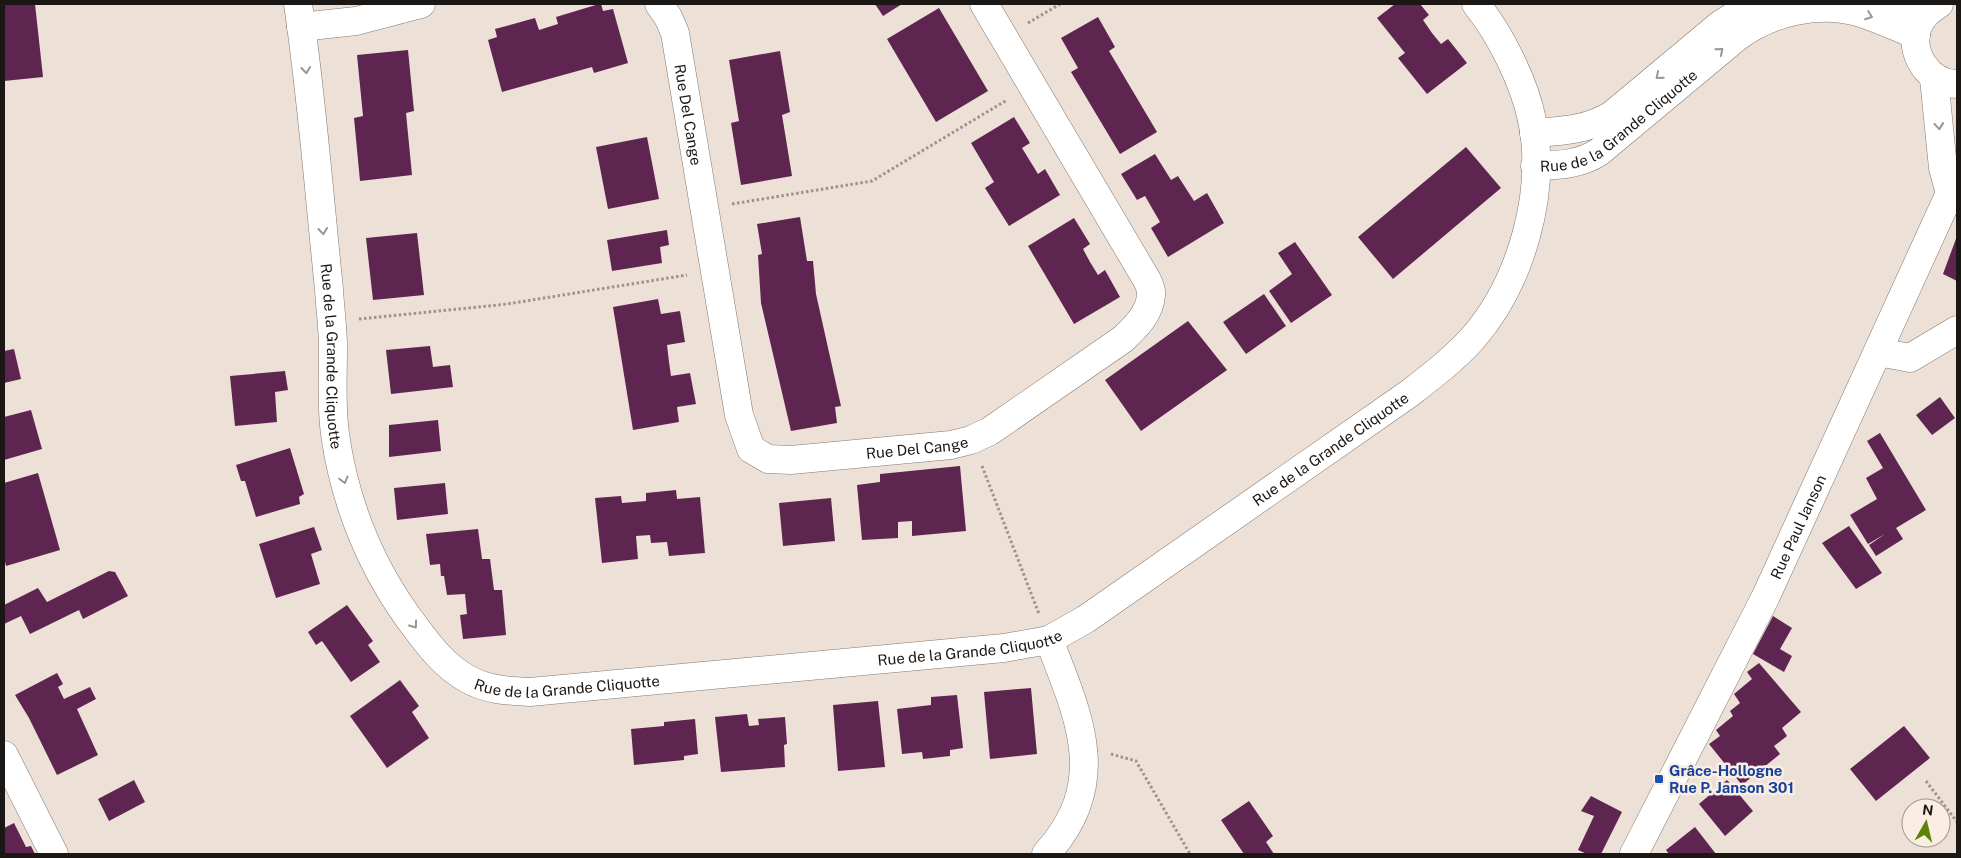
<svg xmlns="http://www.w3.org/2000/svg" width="1961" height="858" viewBox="0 0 1961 858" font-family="'Public Sans',sans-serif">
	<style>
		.building { fill: #5f2551 }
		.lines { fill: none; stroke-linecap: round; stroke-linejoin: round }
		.minor-casing { stroke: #847870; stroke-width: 29 }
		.path { stroke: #9d938d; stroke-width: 3; stroke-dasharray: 2.5 2.5; stroke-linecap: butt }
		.minor { stroke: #fff; stroke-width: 28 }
		.oneway { stroke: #989795 }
		.transit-dot { fill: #1a4fb4; stroke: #faede4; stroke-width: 2 }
		.labels { text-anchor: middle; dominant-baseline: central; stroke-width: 5; stroke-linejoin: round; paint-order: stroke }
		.street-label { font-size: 15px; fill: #1b1714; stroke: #faede4 }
		.transit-label { font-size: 15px; font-weight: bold; fill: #164399; stroke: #faede4; text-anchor: start }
	</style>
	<rect width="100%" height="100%" fill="#ede0d7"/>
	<path class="building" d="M4,4H35L43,77L4,81Z
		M599,4H601L603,11L613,9L628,63L594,73L592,67L502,92L488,40L497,37L495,29L535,18L539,30L558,24L556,17Z
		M875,4H902L883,16Z
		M1395,4H1420L1429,15L1423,20L1432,33L1441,44L1448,39L1467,63L1427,94L1398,58L1405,53L1377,18Z
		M939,8L988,91L936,122L887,39Z
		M1098,17L1115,47L1109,51L1157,132L1120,154L1071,72L1078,68L1061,38Z
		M408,50L414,111L406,113L412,175L360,181L354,118L363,116L357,55Z
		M780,51L790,112L782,115L792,176L741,185L731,123L739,121L729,60Z
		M1014,117L1030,143L1022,148L1038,174L1045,169L1060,195L1009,226L985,188L994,182L971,143Z
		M647,137L659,199L608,209L596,147Z
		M1466,147L1501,188L1393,279L1358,237Z
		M1155,154L1171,180L1178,176L1194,201L1207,193L1224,223L1168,257L1151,228L1160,222L1145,196L1137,200L1121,174Z
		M800,217L807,261H813L816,294L841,406L835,407L837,423L791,431L761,303L758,255L762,254L757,224Z
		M1074,218L1090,244L1083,249L1090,262L1098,275L1105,270L1120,297L1074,324L1028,246Z
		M667,230L669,245L660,247L662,263L612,271L607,240Z
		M417,233L424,295L373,300L366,238Z
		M1957,236V281L1943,274Z
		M1295,242L1332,295L1291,323L1269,291L1292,274L1278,253Z
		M1264,294L1286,326L1246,354L1223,322Z
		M658,299L661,314L680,311L685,342L667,345L669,362L671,376L690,373L696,404L677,407L679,422L633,430L613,307Z
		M1188,321L1227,370L1141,431L1105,380Z
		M430,346L433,367L450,365L453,387L391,394L386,350Z
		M14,349L21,379L4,383V351Z
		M285,371L288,390L275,392L277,422L235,426L230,376Z
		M1940,397L1955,418L1932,435L1916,415Z
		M31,410L42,449L4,460V417Z
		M438,420L441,451L389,457V425Z
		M1880,433L1926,510L1896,528L1903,539L1876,556L1869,545L1885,534L1868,544L1850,515L1877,499L1866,478L1883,468L1867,441Z
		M290,448L304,494L299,497L300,504L256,517L245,481H241L236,465Z
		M960,466L966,531L912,536V521L898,522V538L862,540L857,485L880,482V474Z
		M38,473L60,550L6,566L4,557V483Z
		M445,483L448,514L397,520L394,488Z
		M676,490L677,499L700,497L705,553L669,556L667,542L651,543L650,535L636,536L638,559L602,563L595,498L621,496L622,503L646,501V493Z
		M831,498L835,541L783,546L779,503Z
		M1849,526L1882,573L1856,589L1822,543Z
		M314,527L322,550L311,554L320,584L276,598L259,544Z
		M478,529L482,559H490L494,590H502L506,635L463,639L460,615L467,614L465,594L447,595L444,576H441L440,564L430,565L426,534Z
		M109,571L115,572L128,596L83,619L79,610L30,634L21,616L4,624V605L38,588L47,602Z
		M347,605L373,641L368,645L380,662L351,682L322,641L316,645L308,632Z
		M1773,616L1792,628L1780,649L1792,656L1784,672L1753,654Z
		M1759,663L1801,712L1782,728L1787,736L1774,746L1780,754L1742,785L1709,744L1720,736L1716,730L1733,716L1730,711L1740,703L1734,694L1752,679L1747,672Z
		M57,673L63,684L58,687L64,699L90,687L96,699L77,709L98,755L57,775L29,718L15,695Z
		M400,680L419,706L412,712L429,738L387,768L350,716Z
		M1031,688L1037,754L990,759L984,692Z
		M957,695L963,748L950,750V756L923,759L922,752L902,754L897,709L931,705V697Z
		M878,701L885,767L838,771L833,705Z
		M747,714L749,726L759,725L758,719L785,717L787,744L784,745L785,767L721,772L715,717Z
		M695,719L698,754L684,756V760L634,765L631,729L664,726V722Z
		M1904,726L1930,758L1876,801L1850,769Z
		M134,780L145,802L109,821L98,799Z
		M1727,780L1753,811L1725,836L1699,804Z
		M1591,796L1622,812L1601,854H1587L1578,850L1594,816L1581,811Z
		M1249,801L1273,836L1266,842L1274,854H1244L1221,820Z
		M14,823L26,847L31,846L35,854H4V828Z
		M1695,827L1716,854H1669L1666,850Z"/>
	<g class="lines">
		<g class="minor-casing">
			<g id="minor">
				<path id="s1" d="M298,4C312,98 319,194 329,289C330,309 333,328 333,348C333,377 331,406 335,434C345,505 373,572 416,628C430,647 445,666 466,678C486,690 508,691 530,692L1004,648L1049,640L1086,619L1410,393C1432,376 1454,359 1473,338C1521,283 1547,192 1532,120C1524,81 1500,34 1476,4"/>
				<path id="s2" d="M659,4L668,17L675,33L739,415L751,449L768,459L791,460L951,445L971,440L990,431L1123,339C1136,327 1150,313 1151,295C1152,291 1149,284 1147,280L984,4"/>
				<path d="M1893,4L1923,17"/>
				<path d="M1939,4C1931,9 1922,16 1918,26C1908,53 1929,84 1957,84"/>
				<path d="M301,27L356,21L421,4"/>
				<path d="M1934,78L1943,168L1950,193"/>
				<path d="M1534,133C1562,131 1587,130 1612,115L1721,24L1753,4"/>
				<path id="s3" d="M1535,166C1558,165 1579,165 1599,152L1737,37C1771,12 1817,1 1858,12C1878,18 1897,27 1916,35"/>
				<path d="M1878,352L1910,358L1957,330"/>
				<path d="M4,755L54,854"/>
				<path d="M1046,854C1111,783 1079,717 1049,640"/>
				<path id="s4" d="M1634,854L1766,596L1950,193L1957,188"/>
			</g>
		</g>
		<path class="path" d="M1028,23L1060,4
			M732,204L872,181L1007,100
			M359,319L507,304L687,275
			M982,466L1039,614
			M1111,754L1136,761L1190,854
			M1926,781L1957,822"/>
		<use href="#minor" class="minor"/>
	</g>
	<defs><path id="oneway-chevron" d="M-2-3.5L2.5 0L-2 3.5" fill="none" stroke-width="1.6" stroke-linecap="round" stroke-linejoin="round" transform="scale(1.25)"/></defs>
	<g class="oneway">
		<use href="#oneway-chevron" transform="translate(1869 16) rotate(20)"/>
		<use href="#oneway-chevron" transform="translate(1720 51) rotate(-40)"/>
		<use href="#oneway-chevron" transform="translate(306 70) rotate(84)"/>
		<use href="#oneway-chevron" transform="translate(1659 76) rotate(140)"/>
		<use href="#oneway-chevron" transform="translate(1939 126) rotate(85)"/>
		<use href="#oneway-chevron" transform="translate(323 231) rotate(84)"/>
		<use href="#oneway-chevron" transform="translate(344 480) rotate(75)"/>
		<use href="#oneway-chevron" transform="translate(414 625) rotate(54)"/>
	</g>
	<rect class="transit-dot" x="1654" y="774" width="10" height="10" rx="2.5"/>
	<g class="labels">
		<g class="street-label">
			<text stroke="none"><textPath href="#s2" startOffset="116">Rue Del Cange</textPath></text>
			<text stroke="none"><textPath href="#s3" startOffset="98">Rue de la Grande Cliquotte</textPath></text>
			<text stroke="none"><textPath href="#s1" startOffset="354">Rue de la Grande Cliquotte</textPath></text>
			<text stroke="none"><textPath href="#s2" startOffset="626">Rue Del Cange</textPath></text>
			<text stroke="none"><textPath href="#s1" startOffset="1644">Rue de la Grande Cliquotte</textPath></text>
			<text stroke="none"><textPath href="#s4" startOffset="366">Rue Paul Janson</textPath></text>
			<text stroke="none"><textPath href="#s1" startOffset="1224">Rue de la Grande Cliquotte</textPath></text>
			<text stroke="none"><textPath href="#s1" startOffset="819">Rue de la Grande Cliquotte</textPath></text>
		</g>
		<g class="transit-label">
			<text x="1669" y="770">Grâce-Hollogne<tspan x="1669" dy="17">Rue P. Janson 301</tspan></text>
		</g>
	</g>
	<rect width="1961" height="858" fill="none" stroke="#1b1714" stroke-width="10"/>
	<g transform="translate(1926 823) rotate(8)"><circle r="24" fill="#faede4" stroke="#a19791"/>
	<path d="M0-4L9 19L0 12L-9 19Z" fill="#5d8304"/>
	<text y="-8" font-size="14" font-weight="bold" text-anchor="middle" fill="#1b1714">N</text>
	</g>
</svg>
